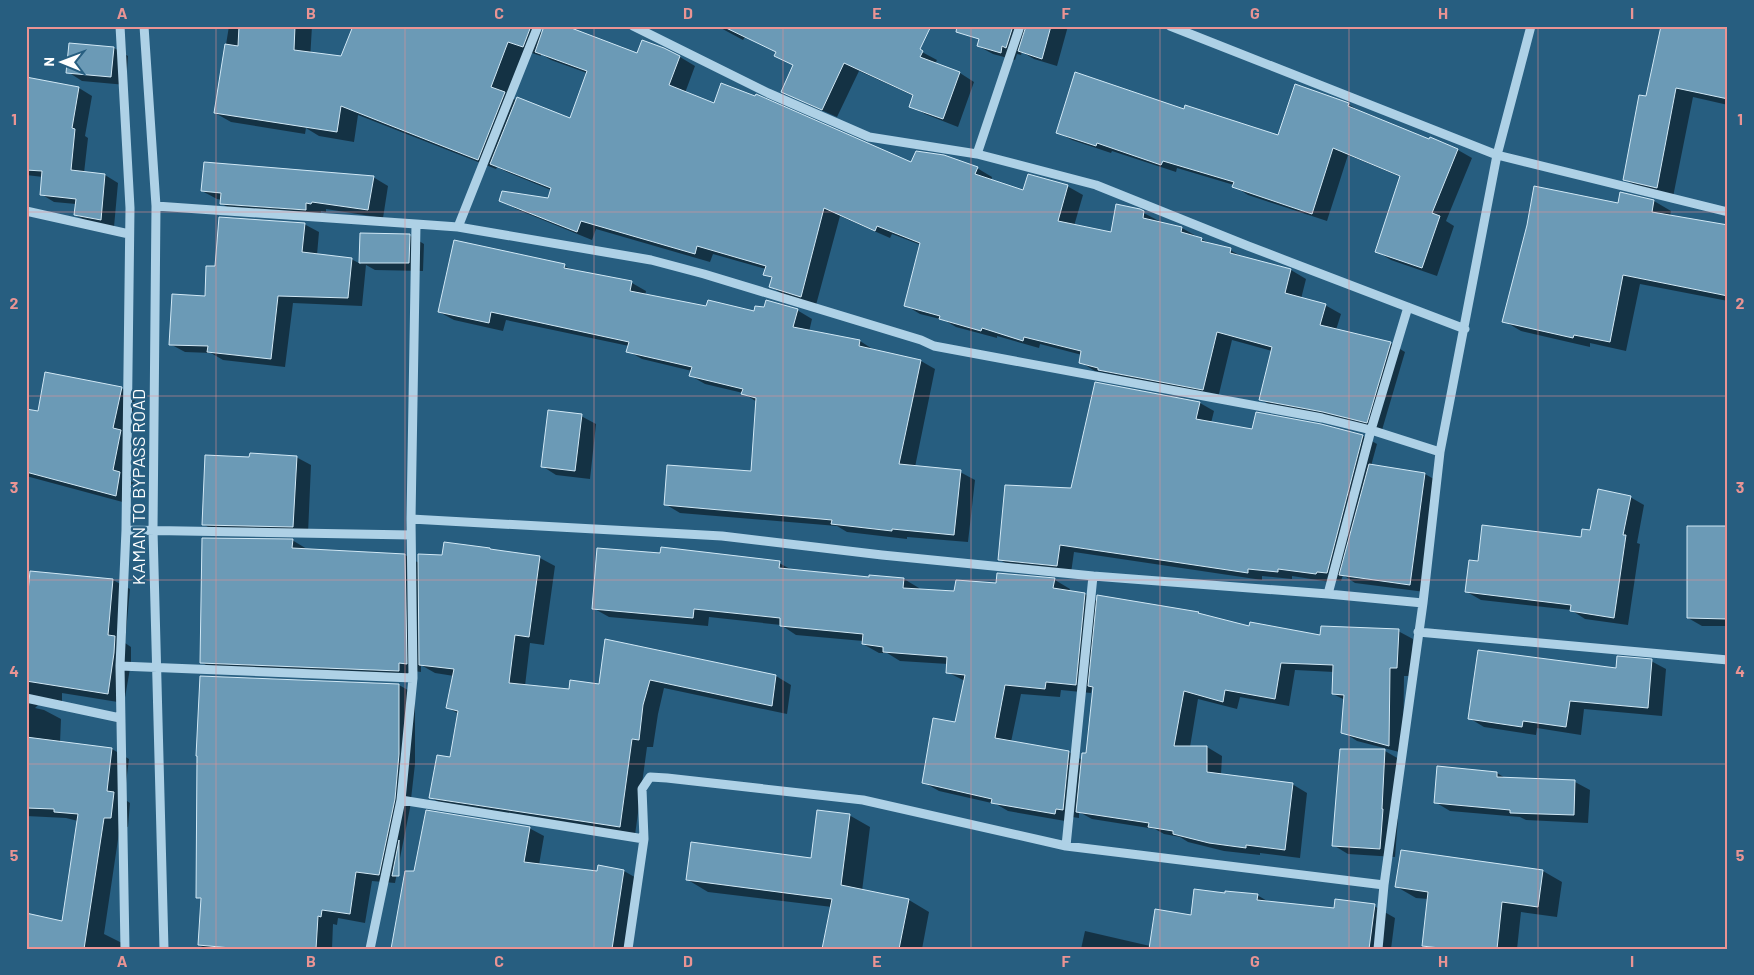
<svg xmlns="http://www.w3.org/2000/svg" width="1754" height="975" viewBox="0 0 1754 975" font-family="Barlow,sans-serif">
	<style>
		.shadow { fill: #0007; fill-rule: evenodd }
		.building { fill: #6b9ab6; stroke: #d1e8f5 }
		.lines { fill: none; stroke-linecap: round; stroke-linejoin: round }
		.minor { stroke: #aed1e6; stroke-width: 9 }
		.grid { fill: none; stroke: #ea9494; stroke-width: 1; stroke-opacity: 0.55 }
		.labels { text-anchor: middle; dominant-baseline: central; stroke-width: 4.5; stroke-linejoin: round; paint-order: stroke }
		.street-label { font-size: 18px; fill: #fff; stroke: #275e80 }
		.neatline { fill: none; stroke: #ea9494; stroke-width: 2 }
		.grid-label { font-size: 16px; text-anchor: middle; font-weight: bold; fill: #ea9494 }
	</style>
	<rect width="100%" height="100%" fill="#275e80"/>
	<path class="shadow" d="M229,26H312L307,112L342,57L354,26H531L543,33L638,55L643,42L680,57L695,66L685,93L715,104L912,164L977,168L992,177L991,180L1024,192L1067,186L1083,195L1074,226L1112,234L1140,211L1159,221V223L1182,228L1212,245L1230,250L1246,259L1291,270L1306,279L1301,299L1325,305L1341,314L1336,330L1390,343L1405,352L1382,430L1275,408L1260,399L1272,351L1232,340L1218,398L1095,371L1080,362L1082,355L1040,344L1039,348L997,336V338L956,327L944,320L920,314L905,305L921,245L892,234L890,238L840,216L816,305L786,296L771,287L773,279L765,274L766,269L713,254L710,262L596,229L592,240L516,209L500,200H549L551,190L507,172L497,167L496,169L358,115L354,142L319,136L306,128L305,134L231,122L215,113ZM526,51L541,56V54L551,60L587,73L571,119L516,100L508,96Z
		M717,26H867L922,52L937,60L935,64L960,73L974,82L958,127L925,114L911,106L914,96L859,71L837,117L805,103L790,95L801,69L777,52L745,37L743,40Z
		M984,26H1068L1057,66L1034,59L1022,52L1021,55L1017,54L1015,60L993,54L978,46Z
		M1728,26V105L1693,97L1673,197L1641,189L1624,179L1647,98Z
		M114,48L128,56L126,85L82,81L68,72Z
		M79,88L92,96L85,136L88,138L84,173L105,175L118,183L114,227L89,222L75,215L76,204L54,202L41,194L43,177L26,175V90Z
		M1348,104L1363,113L1430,141L1431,139L1458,150L1472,158L1446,221L1454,226L1437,276L1391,260L1376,251L1401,177L1348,155L1327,221L1248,195L1234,186V185L1177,168L1176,172L1112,151L1111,153L1072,140L1057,132L1185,110L1279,136Z
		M373,177L388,186L383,218L326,209V212L321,211L320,218L236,212L222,204V200L217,199L202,191Z
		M1654,201L1671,211L1670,216L1728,226V301L1640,284L1626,351L1590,343V347L1521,331L1504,321L1619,205Z
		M304,224L319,232L317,255L351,259L361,264V235H409L424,244L423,271L375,270L366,265L362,306L293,303L285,367L223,360L211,353L185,352L170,344L206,297L217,268Z
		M564,266L575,271L632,283L646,291L645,296L707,308L755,312L797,310L812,319L809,332L860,341L874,350L921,361L935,369L915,467L960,472L975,480L968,542L907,537V539L847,532L837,526L680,513L665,504L752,473L757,402L743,393L705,384L691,376L692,371L642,359L628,351L629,346L506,320L503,331L454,320L439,312Z
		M1096,384L1200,403L1214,411L1211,423L1253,430L1320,425L1363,436L1377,444L1371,466L1425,474L1439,482L1425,592L1355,583L1343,575L1341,581L1331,579L1330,582L1292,576V579L1262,576V580L1074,552L1071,573L1014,568L1000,560L1072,489Z
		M121,388L136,397L128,435L135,439L127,478L135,482L130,504L26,476V410L39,413Z
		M581,416L596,424L590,479L556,475L542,466Z
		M296,457L311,465L308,534L218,533L203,524L251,459Z
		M1630,497L1644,505L1637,543L1640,544L1628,625L1585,619L1571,610L1481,600L1467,592L1582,538Z
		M1728,527V626H1702L1688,618Z
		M292,540L307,549L405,555L419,563L443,557L445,544L490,549L494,551L540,558L555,566L544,645L530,643L525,686L570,690L601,685L606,641L776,676L791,685L787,714L664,688L658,714L653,747H647L635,835L445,806L430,797L451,758L459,714L448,708L454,676L435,673L421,665V672L414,671V679L216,671L201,662Z
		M779,563L794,571L870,578L904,579L919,588V590L956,593L998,584L1055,580L1070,589L1069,591L1085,594L1098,602L1099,596L1198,613L1203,616L1250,628L1321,636L1398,631L1413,639L1411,676H1404L1403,753L1357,741L1343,732L1345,700L1333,694L1334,672L1295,670L1289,706L1240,697L1237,709L1198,699L1190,747H1207L1222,756L1221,775L1292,784L1307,793L1300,858L1260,853V855L1224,851L1188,842L1180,837L1164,834L1155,829L1092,819L1079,812V818L1072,817L1071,822L1008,811L996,804L939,791L923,782L956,723L965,681L947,672L948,664L900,661L887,653H879L863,644V641L796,635L781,625L709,617L708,626L609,617L593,608ZM1092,687L1094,689L1087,755L1082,760L1069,752L1011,742L1021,694L1060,697L1061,690L1091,693Z
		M31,573L113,580L130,589L125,643L131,647V663L124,703L62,693V704L42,701L35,708L44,710L61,719L60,743L112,749L129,759L124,799L130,803L128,827L120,826L104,934L124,944L123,949H26L63,922L78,821L66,818L26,816V602L28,603Z
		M1651,661L1666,669L1662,716L1584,709L1581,735L1537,728L1536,735L1484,727L1469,718L1618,670Z
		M201,677L399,685L415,694V764L410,808L395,883L372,881L365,923L338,918L337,925L333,924L332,949H206L199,945L202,900L197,897Z
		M1385,751L1399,759L1396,818L1398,819L1395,857L1348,854L1333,845Z
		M1497,773L1507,779L1575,782L1590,790L1588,823L1526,820L1520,817L1450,811L1435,802Z
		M849,815L870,827L862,891L909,900L929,912L922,949H823L832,907L708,892L688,880L812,859Z
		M529,828L544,836L539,865L598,873L624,871L638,879L627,949H392L415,873Z
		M1543,871L1562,882L1557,917L1521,912L1517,949H1426V947L1423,945L1428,899L1416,898L1397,887Z
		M1226,894L1257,895L1269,902L1335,909L1374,906L1395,918L1391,949H1081L1085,931L1150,946Z"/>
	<path class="building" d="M239,26H295L294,50L341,56L353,26H531L523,47L508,42L491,87L505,92L478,160L341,106L337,132L214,113L225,44L238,46Z
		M544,26H566L637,53L642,40L664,48L680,56L669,85L714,103L721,83L755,96L756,94L911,162L916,151L944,155L978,167L975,174L1023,190L1028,174L1068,185L1058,221L1111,232L1116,204L1140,209L1144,211L1143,218L1182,227L1181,232L1202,238L1201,241L1231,248L1230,253L1291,269L1285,293L1326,304L1320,325L1391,342L1367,423L1323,412L1259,400L1272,347L1217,332L1203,390L1098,370V368L1079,363L1081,351L1024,337L1023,341L982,328L981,331L939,319L940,316L904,306L920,243L877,226L875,231L824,208L801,297L769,287L772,277L763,275L766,266L697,246L695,254L581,221L577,232L499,201L502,191L548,198L551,188L490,164L517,97L570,118L587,71L535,52Z
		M722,26H931L920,49L923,51L920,57L960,72L943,119L909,107L913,95L844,63L822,110L781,92L793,65L774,56L776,52Z
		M957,26H1013L1006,48L1002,46L1001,53L977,46L979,39L956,32Z
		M1026,26H1051L1042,59L1018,51Z
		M1661,26H1728V99L1676,88L1657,188L1623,180L1639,95L1646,96Z
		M69,43L114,47L111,77L66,73Z
		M1075,72L1184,109L1185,105L1278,135L1295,84L1349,103L1348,106L1429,139L1430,137L1458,149L1432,213L1440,216L1422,268L1375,252L1400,176L1333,148L1312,214L1232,187L1234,182L1163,161L1161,165L1097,143L1096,146L1056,133Z
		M26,77L79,87L72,128L75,129L71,170L105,174L101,220L74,215L76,199L40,195L42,171L26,170Z
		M204,162L374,176L368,210L312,202L311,204L306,203V210L220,204L221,193L201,191Z
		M1534,186L1618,203L1620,192L1654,200L1652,212L1728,225V296L1623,275L1610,342L1574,335L1573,338L1502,322L1527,225Z
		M219,217L305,223L302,252L352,258L348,298L278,296L271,359L207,352L208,346L169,345L172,294L205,296L206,266H215Z
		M360,233L410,234L409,263H359Z
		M454,240L565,264L564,268L632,281L630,291L706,306L708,300L754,311L755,306L764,307L766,300L798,309L793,327L860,340L859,346L921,360L899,464L961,470L954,535L892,529V531L831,524L832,520L664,505L667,465L751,471L756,398L741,394L743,389L689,376L692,367L626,352L629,342L491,312L489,323L438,312Z
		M45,372L122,387L113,428L121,430L113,470L120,472L116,496L26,472V409L38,411Z
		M1095,382L1200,402L1196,419L1252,429L1256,412L1321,424L1363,435L1327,573L1317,572L1316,574L1278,569V572L1248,569V573L1060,545L1057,566L998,560L1005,485L1071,488Z
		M548,410L582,414L575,471L541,467Z
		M250,453L297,456L293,527L202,525L205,455L249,457Z
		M1369,464L1425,473L1410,585L1339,575Z
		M1598,489L1631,496L1623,535H1626L1614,618L1570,611L1571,605L1465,592L1469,560L1478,561L1482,525L1581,537L1582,529L1590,530Z
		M1687,526H1728V619L1687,618Z
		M202,538L293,539L292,548L405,554L407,664L399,663V671L200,663Z
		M444,542L490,548V549L540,556L529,637L515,635L509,683L569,689L570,680L599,684L605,639L776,675L772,706L650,680L643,705L639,740L632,739L620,827L429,798L437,755L450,757L458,711L446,708L454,669L419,665L418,554L442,555Z
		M661,547L780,561L779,568L869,577V575L904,578L903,588L954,591L956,580L996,583L997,573L1055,578L1053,588L1085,593L1076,685L1046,682L1045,689L1005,685L995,738L1069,751L1063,810L1056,809L1055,814L991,803L992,799L922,783L933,718L955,722L965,675L946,673L947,657L883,652V647L862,644L863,634L780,626V618L694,609L693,618L592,609L597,548L660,553Z
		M30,571L113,579L108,635L115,636L114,653L108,694L26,681V613Z
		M1097,595L1199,612L1198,613L1249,626L1250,622L1320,635L1321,626L1399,629L1397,668H1390L1389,746L1341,733L1344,695L1332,694L1333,665L1281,663L1275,699L1225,690L1223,702L1184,691L1174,746H1207V772L1293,783L1285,850L1246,845V848L1209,843L1173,834V831L1148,827L1149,823L1076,812L1082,753H1086L1093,687L1088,686Z
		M1478,650L1616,668L1617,656L1652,659L1648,708L1570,701L1566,727L1523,721L1522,727L1468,719Z
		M200,676L399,684V754L395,799L379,875L356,872L350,914L322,910L321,917L318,916L316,949H242L198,945L201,898H196L197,756H196Z
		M26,737L112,748L107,791L114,792L111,818H104L84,949H26V913L62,921L78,814L54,812V809L26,808Z
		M1340,749H1385L1382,809H1383L1380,849L1332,846Z
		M1437,766L1497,772V777L1575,780L1574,815L1510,813V810L1434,803Z
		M426,810L530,827L524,862L597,871L598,865L624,870L612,949H391L405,871H414Z
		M817,810L850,814L841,885L909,899L899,949H822L832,899L686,880L691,842L811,858Z
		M399,840V876H392Z
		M1401,850L1543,870L1538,907L1502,902L1497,949H1449L1422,946L1428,892L1395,887Z
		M1194,889L1225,893V891L1258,894L1257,900L1334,908L1335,899L1375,904L1369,949H1149L1155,909L1191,915Z"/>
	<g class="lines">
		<path class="minor" d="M120,26L130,208L126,530L120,666L125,949
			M144,26L156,206L153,530L164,949
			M633,26L768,93L869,137L977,154L1096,185L1248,246L1465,329
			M1170,26L1497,155L1728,212
			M977,154L1020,26
			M156,206L416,224L411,519L413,678L401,800L370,949
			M26,211L129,234
			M416,224L458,227L538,26
			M458,227L651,260L704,274L921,340L934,346L1322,418L1371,430L1440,452
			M411,519L722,536L882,555L1093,576L1328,594L1423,603
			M126,530L411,535
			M1328,594L1371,430L1408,307
			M1418,632L1728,660
			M120,666L413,678
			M26,698L120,718
			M401,800L644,839
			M1066,846L1093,576
			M628,949L644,839L642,789L650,777L667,778L863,800L1066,846L1384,885
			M1378,949L1384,885L1423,603L1440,452L1497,155L1531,26"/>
	</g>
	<path class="grid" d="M216,26V949M405,26V949M594,26V949M783,26V949M971,26V949M1160,26V949M1349,26V949M1538,26V949M26,212H1728M26,396H1728M26,580H1728M26,764H1728"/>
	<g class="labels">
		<g class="street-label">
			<text transform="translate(138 487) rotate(-90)">KAMAN TO BYPASS ROAD</text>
		</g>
	</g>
	<rect width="1754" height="975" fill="none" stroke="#275e80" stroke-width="55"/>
	<g transform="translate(62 62) rotate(271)" stroke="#275e80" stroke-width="4" paint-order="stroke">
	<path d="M0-4L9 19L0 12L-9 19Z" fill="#ffffff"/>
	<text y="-8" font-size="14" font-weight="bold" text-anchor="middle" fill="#ffffff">N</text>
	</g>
	<rect x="28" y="28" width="1698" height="920" class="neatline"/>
	<g class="grid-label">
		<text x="122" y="19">A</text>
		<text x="311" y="19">B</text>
		<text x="499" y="19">C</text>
		<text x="688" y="19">D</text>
		<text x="877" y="19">E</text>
		<text x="1066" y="19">F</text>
		<text x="1255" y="19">G</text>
		<text x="1443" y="19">H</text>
		<text x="1632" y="19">I</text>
		<text x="14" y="125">1</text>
		<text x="1740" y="125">1</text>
		<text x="14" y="309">2</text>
		<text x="1740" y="309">2</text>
		<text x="14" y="493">3</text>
		<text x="1740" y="493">3</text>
		<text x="14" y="677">4</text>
		<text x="1740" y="677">4</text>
		<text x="14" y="861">5</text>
		<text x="1740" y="861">5</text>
		<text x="122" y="967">A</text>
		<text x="311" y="967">B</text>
		<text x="499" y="967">C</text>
		<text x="688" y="967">D</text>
		<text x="877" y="967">E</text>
		<text x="1066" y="967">F</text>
		<text x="1255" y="967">G</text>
		<text x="1443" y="967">H</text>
		<text x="1632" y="967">I</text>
	</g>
</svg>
